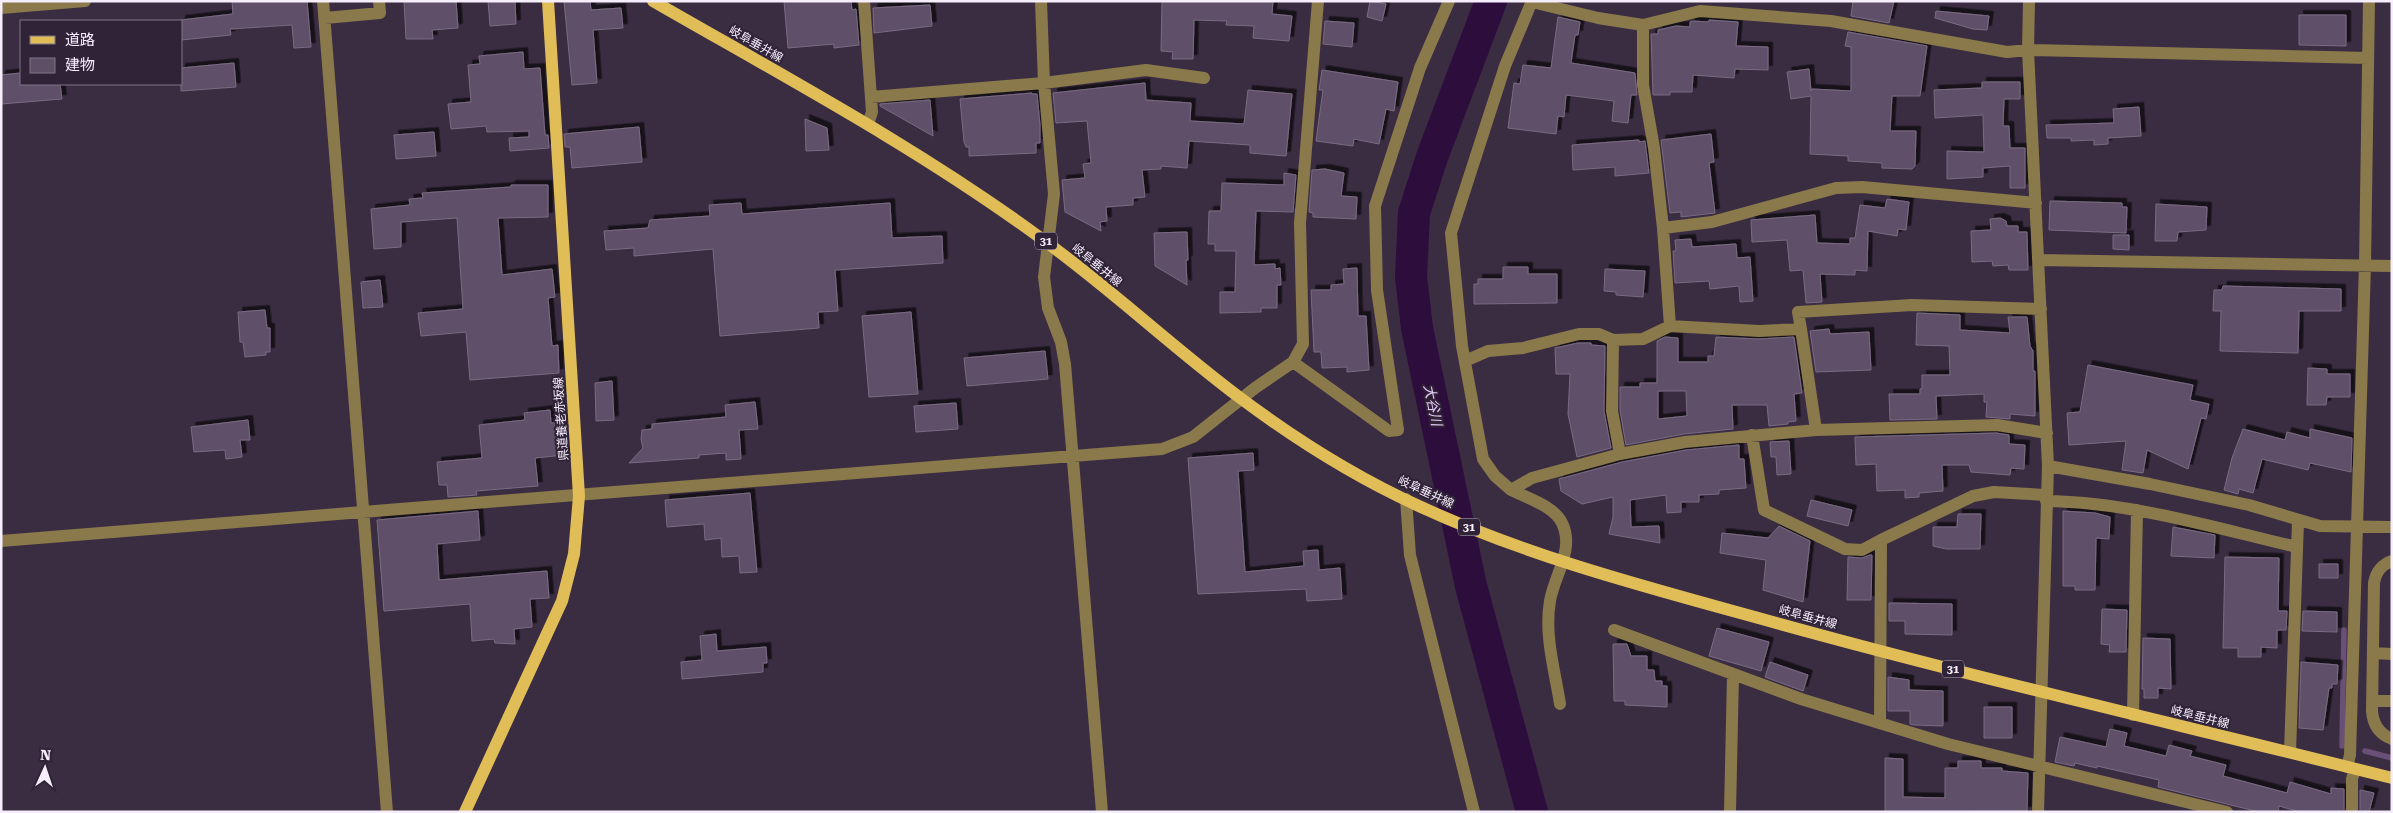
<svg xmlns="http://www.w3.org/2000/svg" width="2393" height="813" viewBox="0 0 2393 813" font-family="'Roboto Serif','Noto Sans JP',serif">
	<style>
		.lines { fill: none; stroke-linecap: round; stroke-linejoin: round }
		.stream { stroke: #695076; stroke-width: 5.5 }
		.river { stroke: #2d0d3c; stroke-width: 32 }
		.building { fill: #5e4f67; stroke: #7a6b83; fill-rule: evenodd; filter: url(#shadow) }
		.minor { stroke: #8a794b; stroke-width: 12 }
		.major { stroke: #e1bd57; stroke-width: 12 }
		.labels { text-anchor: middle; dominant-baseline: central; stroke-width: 4; stroke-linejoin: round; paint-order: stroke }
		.shield { fill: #302338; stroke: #bbb1c1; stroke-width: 1 }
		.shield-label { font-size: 11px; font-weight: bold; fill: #f6eefc }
		.street-label { font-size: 12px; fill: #f6eefc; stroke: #302338 }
		.water-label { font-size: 14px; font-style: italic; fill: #e5c9f8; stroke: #302338 }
	</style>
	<defs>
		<filter id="shadow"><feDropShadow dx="4.5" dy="-4.5" stdDeviation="0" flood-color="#0009"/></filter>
	</defs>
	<rect width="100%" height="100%" fill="#3a2d42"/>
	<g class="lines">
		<path class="stream" d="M2342,746L2344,630
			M2365,751L2392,758"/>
		<path class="river" d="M1491,1L1432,157L1414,213L1411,277L1417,328L1471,586L1532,812"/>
	</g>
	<path class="building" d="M232,1H307L311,47L294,48L292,25L230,29L231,35L181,40V20L233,14Z
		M404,1H456L458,28L432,30L433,39H406Z
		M488,1H515L516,24L490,26Z
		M564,1H590L591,10L621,8L623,28L593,30L597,83L572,85Z
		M784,1H851L852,10L856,9L859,45L834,48V44L788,48Z
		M1162,1H1273L1272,14L1292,16L1289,41L1253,38L1254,26L1226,25L1227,21L1194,20L1193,59H1172L1173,52L1161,51Z
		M1370,1L1386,4L1382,21L1367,17Z
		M1853,1H1894L1889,23L1851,16Z
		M930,5L932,26L874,33L873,8Z
		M1936,11L1989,16L1987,30L1973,29L1935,18Z
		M2299,15H2346V46L2299,45Z
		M1558,17L1580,22L1578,35H1575L1571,63L1635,73L1637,95H1631L1628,123L1612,121L1614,101L1566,95L1564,117L1558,116L1556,134L1508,128L1514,83L1520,84L1523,65L1551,68Z
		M1709,20L1738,22L1736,46L1768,47V70L1735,69L1734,78L1693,75L1692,92H1670V95H1653L1651,34H1658V30L1676,26L1690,27V22L1693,21L1708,22Z
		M1325,21L1354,23L1352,47L1323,44Z
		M1848,32L1927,46L1920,96H1892L1890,131H1916L1915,166L1912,169L1882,168V163L1848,161V156L1810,154L1811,96L1791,99L1787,72L1809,69L1811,91L1812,89L1851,91V47L1845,46Z
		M523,52L524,69L540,68L545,135H548L549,148L510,151L509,138L529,137V131L487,132L486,126L451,129L448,104L471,102L468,65L480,64L479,56Z
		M234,63L236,87L181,91V68Z
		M1322,70L1398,82L1394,111L1386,109L1379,144L1354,139L1353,146L1316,141L1323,90H1319Z
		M21,73V84H60L62,99L1,104V75Z
		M1982,82H2020V99H2004L2003,126H2009L2010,148H2025V188H2010V166L1983,168V177L1947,179V151L1984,152L1983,115L1935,118L1934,90L1982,88Z
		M1145,83L1146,100L1191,103L1190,121L1244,124L1248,90L1292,94L1286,156L1250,153V145L1189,141L1187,168L1161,166V169L1142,170L1145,197L1133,198V205L1106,207L1107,221L1100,222L1101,231L1065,212L1062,180L1085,178L1083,164L1091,163L1087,121L1056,123L1053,93Z
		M1032,93V94H1037L1040,125V143H1036V153L969,156V147H966L964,142L960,99Z
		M930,100L933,136L880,106V104Z
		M2139,107L2141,136L2108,138V144L2094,145V140L2071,141V138H2047L2046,125L2114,123L2113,109Z
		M805,119L827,128L829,150L806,151Z
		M639,127L642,162L572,168L570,147H565L564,134Z
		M434,132L436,156L396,159L394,135Z
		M1711,134L1714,162L1709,163L1715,213L1681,217V212L1670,213L1661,140Z
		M1639,140V142L1645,141L1649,173L1615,176V167L1573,170L1572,145Z
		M1325,169L1344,173L1341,196L1357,197L1356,219L1313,217V213L1309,212L1312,170Z
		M1284,173L1296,175L1293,212L1256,211L1254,265L1275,264V269L1280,268L1281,285H1277V308H1261V312L1220,313V292H1235L1236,251H1215V244H1208L1209,211H1221L1222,183L1284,185Z
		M511,185H548V217L498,218L502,275L552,269L555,297L548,298L552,346L558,345L559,373L470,380L466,332L421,336L418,313L463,309L457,218L401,222V247L374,249L371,209L410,205L409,199L423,198L422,193L511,187Z
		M1887,199L1909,202L1906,230L1898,229L1897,236L1868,231L1867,271L1855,270V275L1820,274L1822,302L1806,303L1803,270L1790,271L1787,240L1752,242L1751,220L1815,215L1817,243L1850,244V238H1855L1860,205L1885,208Z
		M2050,201L2122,203V207H2127L2126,233L2049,230Z
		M741,203L742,214L890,203L892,238L942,236L943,263L835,270L838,311L818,312L819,328L720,336L713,249L634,256V248L606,250L604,231L648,228L650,220L710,216L709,205Z
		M2156,204L2207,207L2206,230L2178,232L2177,241H2155Z
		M2000,218L2006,221L2007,226H2018V232H2027L2028,270H2009L2008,265L1993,266L1992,261L1972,262L1971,231L1991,230L1990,219Z
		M1187,232L1188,260H1186L1187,285L1155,266L1154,233Z
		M2113,235H2129V250L2113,249Z
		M1691,239L1692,247L1736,244L1737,258L1750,257L1753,301L1740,302L1739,286L1710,289L1709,281L1675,283L1673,251H1676L1675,240Z
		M1503,267H1528V274H1557V303L1474,304V284H1478V279H1503Z
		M1357,268L1358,316H1366L1369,370L1347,372V367L1322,368L1321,352H1314L1311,290H1331V285L1344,284L1343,269Z
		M1605,269L1645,271L1643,297L1616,295V292L1604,291Z
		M380,280L383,307L363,308L361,282Z
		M2223,286L2341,289V311H2299L2298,353L2220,351L2221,311H2213L2214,290H2222Z
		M265,310L267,328H270V352H266V355L245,357L243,342H240L238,312Z
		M911,312L918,394L869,397L862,316Z
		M1917,313L1960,315V330L2010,333L2008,317H2027L2030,346L2033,351V371H2035V416L2010,414V419L1986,417L1987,402H1984V394L1936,396L1937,419L1890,420L1889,394H1920V389H1922V375H1950L1949,346L1916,345Z
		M1829,329L1830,334L1869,332L1871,370L1816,372L1810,331Z
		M1665,337L1678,338V362H1708V356H1714L1716,337L1759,339L1794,337L1802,393L1794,394L1796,421L1788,422V424L1769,426L1767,405H1732L1733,429L1684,434L1626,445L1620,410V387H1640V383H1657V341ZM1658,391H1686L1687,416L1658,419Z
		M1578,343H1591V345L1605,346L1604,411L1611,448L1577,457L1568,414L1570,374H1556L1555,348Z
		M1045,351L1048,379L967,386L964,358Z
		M2088,365L2193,385L2190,400L2209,404L2206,419L2201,418L2188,469L2147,450L2143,473L2122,470L2126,441L2069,445L2067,413L2080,412Z
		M2308,368L2327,369V374H2350V397H2327L2326,405H2307Z
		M612,381L614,420L596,421L595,383Z
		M755,402L758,429L739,430L741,459L726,460V453L699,455V458L629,463L643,448L641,439L642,430L652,429V424L726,417L725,405Z
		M956,403L958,429L916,432L914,406Z
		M550,410L551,423L561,422L564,455L535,458L538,486L476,491L477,495L448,497L447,485H439L437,462L482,458L479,425L525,420L524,413Z
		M248,420L250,440H240L242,457L226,459L225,450L194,452L191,427Z
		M2243,429L2285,440L2287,432L2310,438V429L2352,438L2351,472L2310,463L2308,470L2262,459L2253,493L2239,489L2238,494L2224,490L2232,458Z
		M1996,433L2009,435V444L2025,445L2024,469L2011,468L2010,475L1971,472L1969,465H1942L1943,491L1919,493V497L1905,498V490L1877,491L1876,464L1856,465L1855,437Z
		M1789,441L1791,474L1777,475L1776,457H1771L1770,442Z
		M1739,445V459H1744L1746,488L1719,490V494L1699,495V502H1681V512L1667,513L1666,495L1630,500L1631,527L1659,526L1660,543L1609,534L1613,517V497L1582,504L1561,491L1559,479L1622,462L1686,450Z
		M1253,453L1254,470L1238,471L1245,572L1304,566L1303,551L1318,550L1319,570L1340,568L1342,599L1307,601L1306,589L1198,594L1188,458Z
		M750,493L757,572L740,573L739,556L722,557L721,538L705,540L704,524L667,527L665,500Z
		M1811,500L1852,510L1848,526L1807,516Z
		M478,511L480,540L437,544L439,580L547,571L549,598L530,599L532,627L514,629L515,644L495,643L494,639L472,641L470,604L384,611L377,520Z
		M2063,511L2095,513L2110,517L2109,539L2096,538L2095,590H2075V586H2063Z
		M1958,514H1981L1980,549H1946L1933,546V527H1957Z
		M1779,526L1810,541L1803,602L1763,590L1766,560L1720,553L1722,533L1768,538Z
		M2173,527L2215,535L2214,558L2171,556Z
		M1870,555H1872L1871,600H1847L1848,557L1862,558Z
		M2225,557L2279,558L2278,611H2287L2286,630H2277V648L2261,647V657H2238V648H2223Z
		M2319,564H2338V578H2319Z
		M1889,603L1952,604V635L1905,634V621H1889Z
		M2102,609L2127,610L2126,652H2109L2110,645L2101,644Z
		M2303,611L2337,612V632L2302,631Z
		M1717,628L1769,642L1761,671L1709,656Z
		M716,634L717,651L766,647L767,663H763V672L682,679L681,662L702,660L700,636Z
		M2143,638L2170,639L2171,689L2158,688V698H2144V689H2142Z
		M1613,644H1627L1631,656H1647V670H1654L1655,681H1662V686H1667V707L1625,705V701H1614Z
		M1770,662L1808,675L1803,691L1765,677Z
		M2301,662L2338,665L2337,684H2332V688H2329L2323,730L2299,728Z
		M1888,677L1909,680V690L1943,691V726L1914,725L1910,724V711H1888Z
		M1984,707H2012V738H1984Z
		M2110,729L2127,733L2124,746L2166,756L2169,745L2192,751L2190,756L2226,765L2223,776L2287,793L2290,782L2331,794V788L2344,789V812H2300L2279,806L2278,812H2259L2158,787L2159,780L2097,766V768L2075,763L2074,766L2055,762L2060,737L2106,747Z
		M1885,758L1903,759V797L1945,798V768H1958V761H1981V768H2002V771L2028,773L2027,811L1885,812Z
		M2360,790L2374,793L2369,812H2360Z"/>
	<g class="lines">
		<path class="minor" d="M323,1L387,812
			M864,1L872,112L868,124
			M1041,1L1044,83L1054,194L1044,277L1048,308L1061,342L1065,364L1102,812
			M2029,1L2028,50L2048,466L2038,812
			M1532,2L1598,18L1643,25L1700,11L1831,21L2007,52L2028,50L2368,58
			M1,8L85,1
			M325,18L380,13L379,1
			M871,97L1044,83L1146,70L1204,78
			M1663,228L1712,222L1836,188L1862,187L2036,203
			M2039,260L2392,266
			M1670,326L1759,331L1801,329L1798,312L1912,305L2041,309
			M1801,329L1816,430
			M1613,340L1612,411L1620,454
			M1465,361L1488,351L1523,348L1579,334H1599L1613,340L1643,339L1670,326L1663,228L1654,148L1643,85V25
			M1293,362L1389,431L1398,430L1377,290L1375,206L1420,68L1449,1
			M1752,435L1764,510L1845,549L1862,550L1881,540
			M2048,466L2150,484L2249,505L2320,526L2392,527
			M1511,490L1495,476L1483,459L1462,346L1451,233L1505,66L1532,1
			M1406,499L1410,555L1474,812
			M2046,501C2131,502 2215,528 2297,547
			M1,541C388,512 775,476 1162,449L1193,437L1255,388L1293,362L1303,344L1300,223L1318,1
			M2392,561C2381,565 2376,572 2374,583L2372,711C2373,725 2379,734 2392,739
			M1614,630L1801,699L1948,744L2227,812
			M2373,653L2392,654
			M2372,701H2392
			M1560,704C1555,671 1544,635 1550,601C1554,576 1575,549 1562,523C1554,506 1527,498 1511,490L1532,478L1620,454L1685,442L1816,430L1997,425L2047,433
			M2133,715L2137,510
			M1880,723L1881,540L1973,496L1994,492L2046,495
			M2290,752L2298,521
			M2347,767L2350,755L2365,265L2369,1
			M1730,812L1733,675
			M2352,812V779L2355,769"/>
		<path class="major" d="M653,1C785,77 920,149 1042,239C1110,288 1171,346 1239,397C1295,439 1357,478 1421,507C1530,557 1646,587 1762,619C1970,677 2182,725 2392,778
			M465,812L562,601L574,554L579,496L548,1"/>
	</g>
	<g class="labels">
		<g class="shield">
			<rect x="1035" y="232.5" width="22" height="17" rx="4"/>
			<rect x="1458" y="518.5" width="22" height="17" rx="4"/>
			<rect x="1942" y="660.5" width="22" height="17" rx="4"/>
		</g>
		<g class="shield-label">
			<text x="1046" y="241">31</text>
			<text x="1469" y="527">31</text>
			<text x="1953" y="669">31</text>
		</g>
		<g class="street-label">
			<text transform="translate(756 44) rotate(30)">岐阜垂井線</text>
			<text transform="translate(1097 265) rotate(39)">岐阜垂井線</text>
			<text transform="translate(561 419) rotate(-94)">県道養老赤坂線</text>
			<text transform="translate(1426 492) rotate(25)">岐阜垂井線</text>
			<text transform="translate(1808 617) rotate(15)">岐阜垂井線</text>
			<text transform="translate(2200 717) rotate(14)">岐阜垂井線</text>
		</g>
		<g class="water-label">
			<text transform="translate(1433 405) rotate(78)">大谷川</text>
		</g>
	</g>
	<rect width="2393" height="813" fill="none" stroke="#f6eefc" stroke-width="5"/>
	<rect x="20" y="20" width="162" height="65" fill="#302338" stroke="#7f7486"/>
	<rect x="30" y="36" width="25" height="8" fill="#e1bd57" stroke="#7f7486"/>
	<text x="65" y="45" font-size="15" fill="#f6eefc">道路</text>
	<rect x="30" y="58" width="25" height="15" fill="#5e4f67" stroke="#7f7486"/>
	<text x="65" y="70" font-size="15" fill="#f6eefc">建物</text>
	<g transform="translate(45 768) rotate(3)" stroke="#302338" stroke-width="4" paint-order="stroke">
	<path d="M0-4L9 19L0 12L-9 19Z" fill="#f6eefc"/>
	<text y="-8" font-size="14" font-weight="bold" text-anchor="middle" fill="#f6eefc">N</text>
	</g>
</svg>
